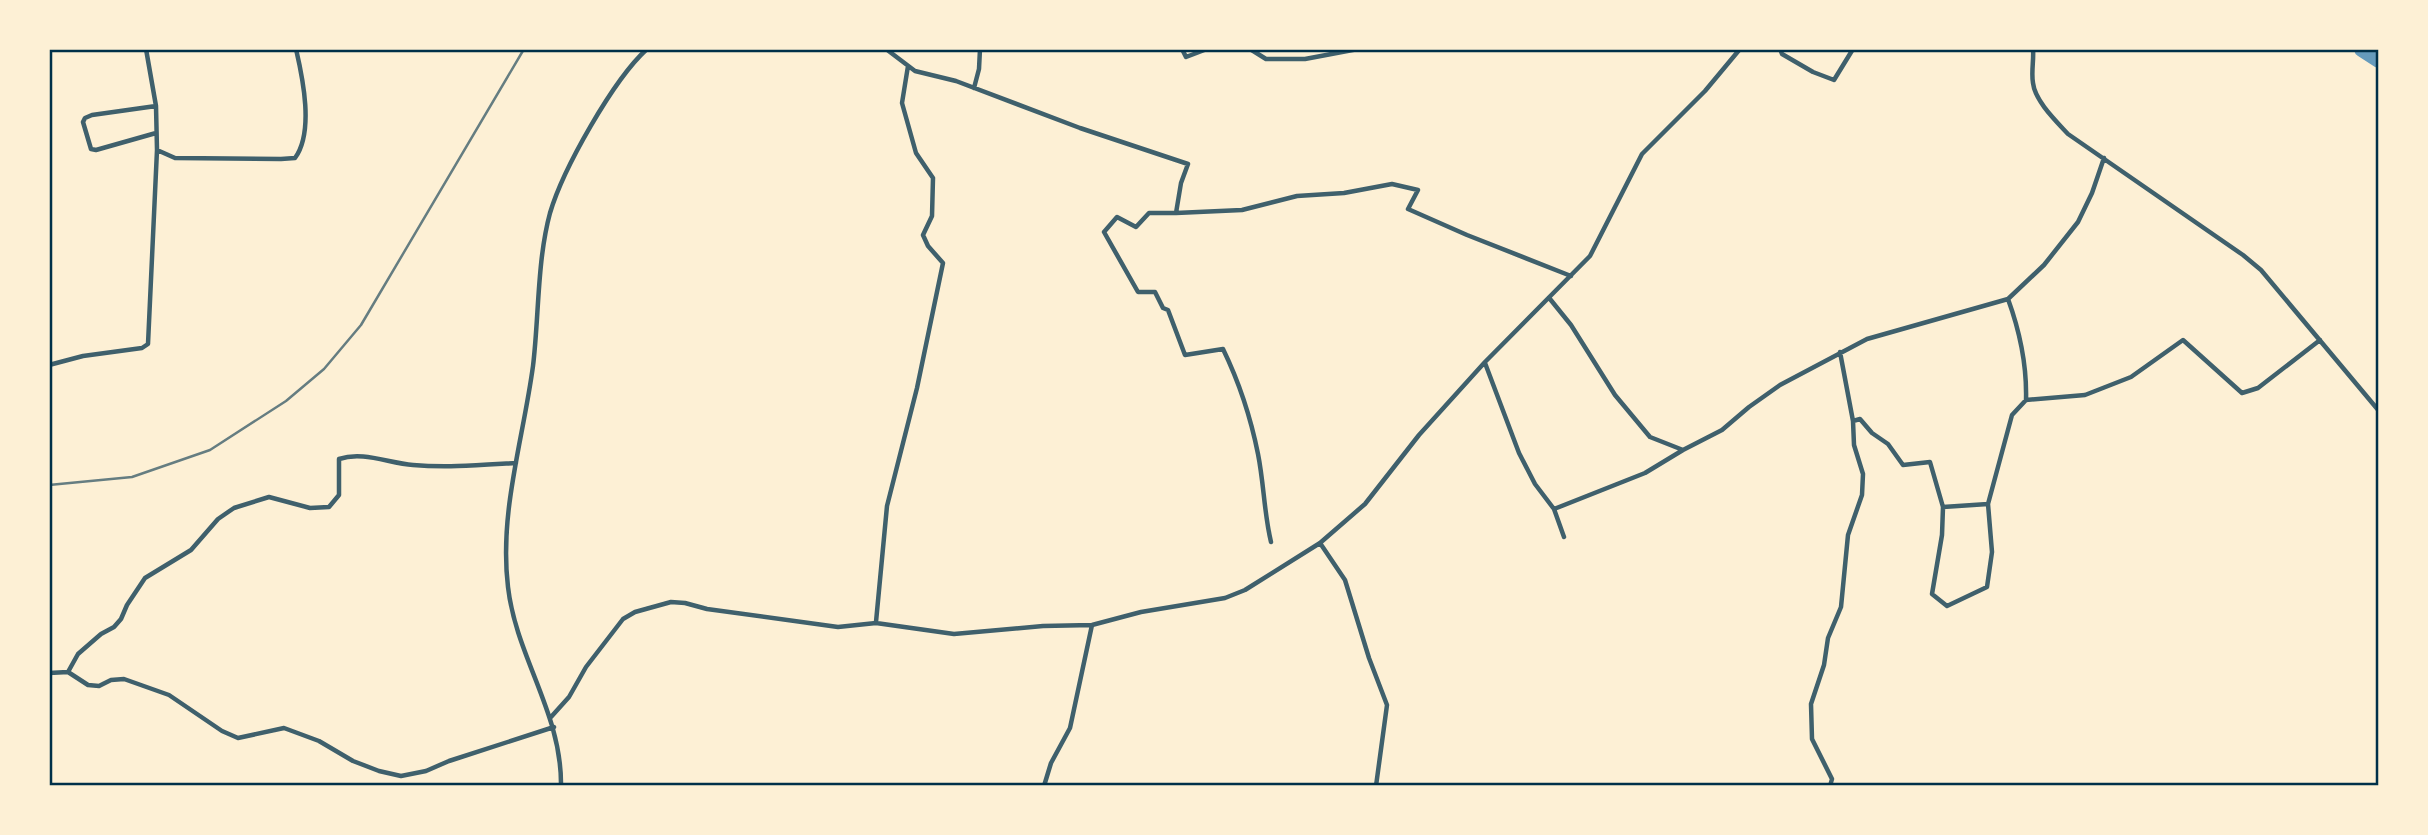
<svg xmlns="http://www.w3.org/2000/svg" width="2428" height="835" viewBox="0 0 2428 835" font-family="Roboto,sans-serif">
	<style>
		.lines { fill: none; stroke-linecap: round; stroke-linejoin: round }
		.river { stroke: #669bbc; stroke-width: 16 }
		.minor { stroke: #3f606c; stroke-width: 4.5 }
		.rail { stroke: #657d81; stroke-width: 2.5 }
		.neatline { fill: none; stroke: #003049; stroke-width: 2.5 }
	</style>
	<rect width="100%" height="100%" fill="#fdf0d5"/>
	<g class="lines">
		<path class="river" d="M2362,49L2379,60"/>
		<path class="minor" d="M146,49L156,106L157,150L175,158L281,159L295,158C314,132 303,79 296,49
			M886,49L915,71L956,81L1080,128L1188,164L1181,183L1176,213H1149L1136,227L1117,217L1104,232L1138,292H1155L1163,308L1168,310L1185,355L1223,349C1239,382 1251,419 1258,454C1264,484 1264,513 1271,542
			M1182,49L1186,57L1207,49
			M1250,49L1266,59H1305L1358,49
			M1780,49L1782,54L1813,72L1834,80L1853,49
			M2033,49C2034,60 2031,72 2033,83C2035,101 2056,121 2068,134L2243,255L2261,270L2379,411
			M974,88L979,69L980,49
			M156,106L92,115L85,118L83,122L91,149L96,150L156,133
			M1176,213L1242,210L1297,196L1344,193L1392,184L1418,190L1408,209L1467,235L1571,276
			M1550,299L1571,325L1615,395L1650,437L1683,450L1722,430L1749,407L1780,385L1867,339L2008,299L2044,265L2078,222L2092,193L2104,158
			M2008,299C2020,332 2027,365 2026,400L2085,395L2131,377L2183,340L2242,393L2258,388L2320,340
			M1485,363L1519,453L1535,484L1554,509L1564,537
			M49,365L83,356L142,348L148,344L157,150
			M1853,421L1860,419L1872,433L1888,444L1903,465L1930,462L1943,507L1988,504L2012,415L2026,400
			M1943,507L1942,535L1932,594L1947,606L1987,587L1992,552L1988,504
			M1554,509L1645,473L1683,450
			M1320,543L1345,580L1369,658L1387,705L1376,786
			M876,622L887,506L917,388L943,263L928,246L923,235L932,216L933,178L916,153L902,103L908,66
			M68,672L78,654L101,634L114,627L121,619L127,605L145,578L191,550L218,519L234,508L269,497L310,508L329,507L339,495V459C363,451 388,463 413,465C447,468 482,465 516,463
			M49,673L68,672L88,685L99,686L111,680L124,679L169,695L222,731L238,738L284,728L319,741L353,761L379,771L401,776L426,771L449,761L554,727
			M551,717L569,697L586,667L623,619L635,612L671,602L685,603L707,609L838,627L876,623L954,634L1043,626L1092,625L1141,612L1225,598L1245,590L1320,543L1365,504L1419,435L1485,362L1590,256L1642,154L1705,91L1740,49
			M561,786C562,713 516,657 508,587C499,513 523,440 533,366C539,317 537,261 550,213C563,169 613,80 647,49
			M1044,786L1051,763L1070,728L1092,625
			M1830,786L1832,779L1812,739L1811,704L1824,665L1828,638L1841,607L1848,535L1862,495L1863,474L1854,445L1853,421L1840,352"/>
		<path class="rail" d="M49,485L132,477L210,450L286,401L324,369L361,325L524,49"/>
	</g>
	<rect width="2428" height="835" fill="none" stroke="#fdf0d5" stroke-width="102"/>
	<rect x="51" y="51" width="2326" height="733" class="neatline"/>
</svg>
